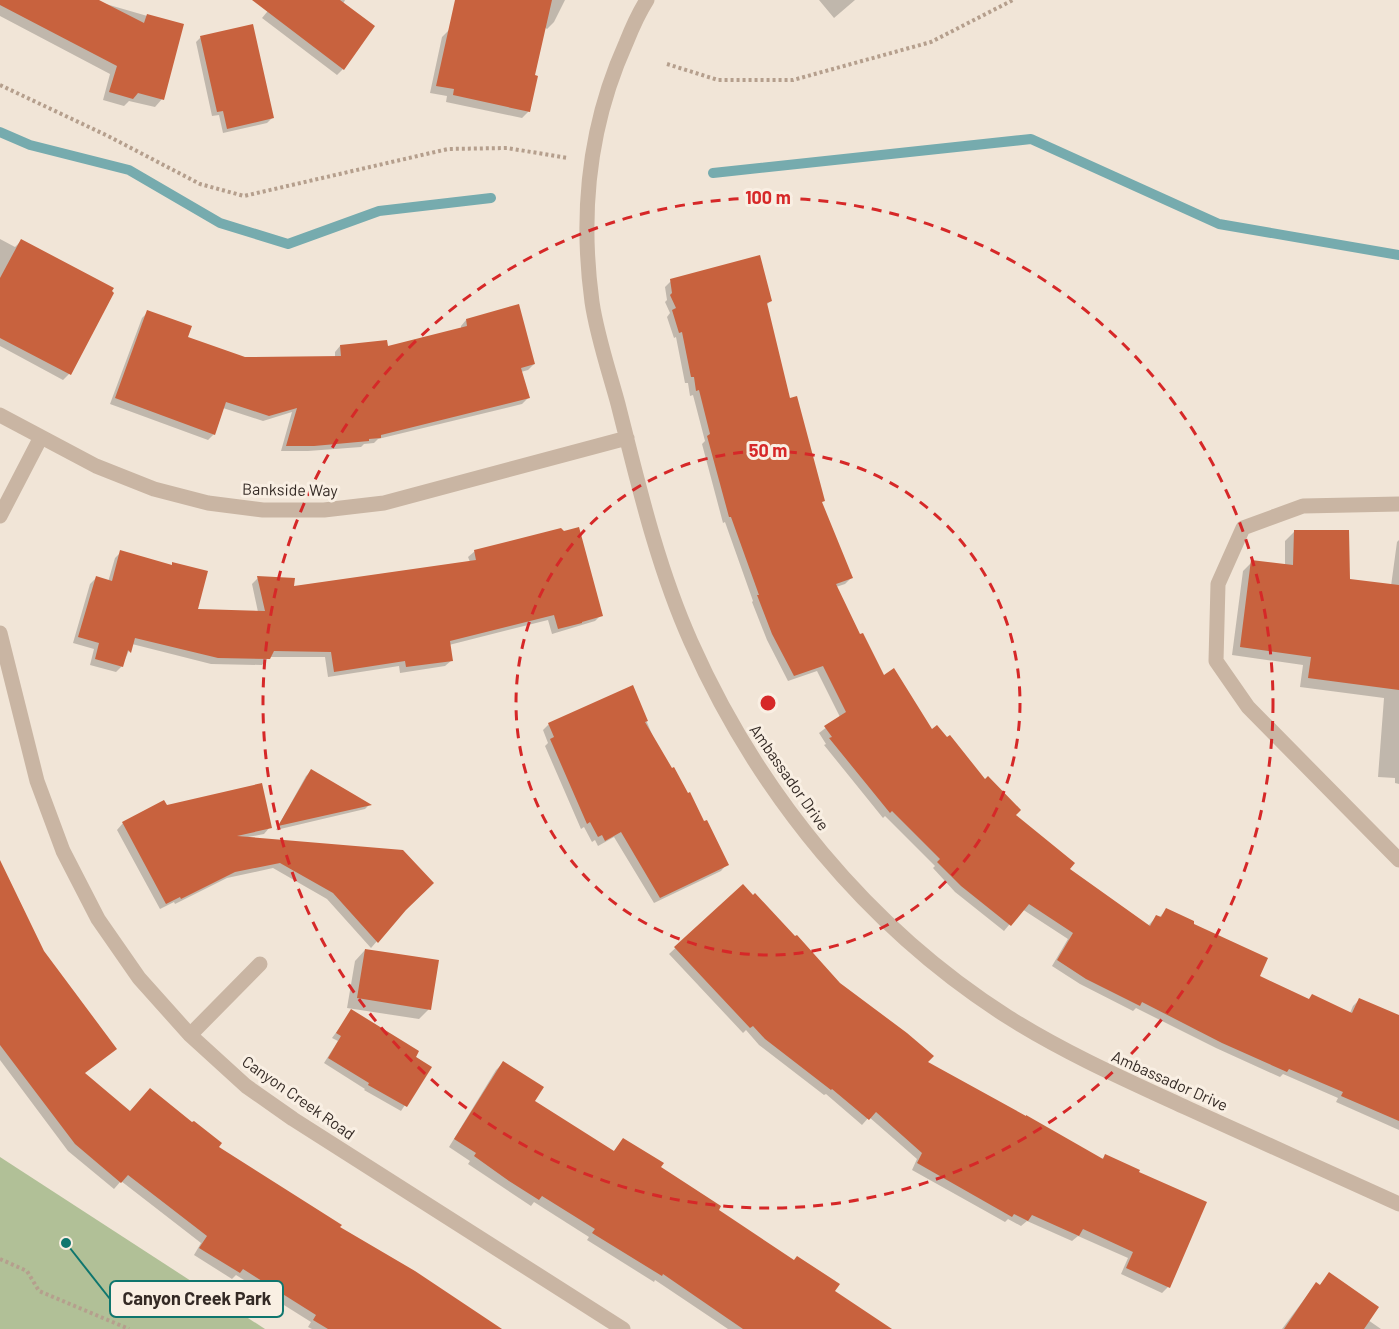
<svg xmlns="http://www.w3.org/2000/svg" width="1399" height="1329" viewBox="0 0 1399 1329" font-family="Barlow,sans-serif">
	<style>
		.green { fill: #b1c097 }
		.shadow { fill: #0003 }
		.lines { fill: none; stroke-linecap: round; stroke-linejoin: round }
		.stream { stroke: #76abae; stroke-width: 10 }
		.building { fill: #c8623e }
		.path { stroke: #b59f8d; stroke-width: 4; stroke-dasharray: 3 3; stroke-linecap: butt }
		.minor { stroke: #c9b5a3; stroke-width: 15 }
		.ring { fill: none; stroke: #d62828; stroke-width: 3; stroke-dasharray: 10 8 }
		.labels { text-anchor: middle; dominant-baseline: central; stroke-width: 6; stroke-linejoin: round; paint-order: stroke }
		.street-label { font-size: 16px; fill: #342a25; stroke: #f9efe3 }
		.centre { fill: #d62828; stroke: #f9efe3; stroke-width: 3 }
		.ring-label { font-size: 18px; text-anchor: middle; font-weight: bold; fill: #d62828; stroke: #f9efe3; stroke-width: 6; stroke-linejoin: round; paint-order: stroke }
		.leader { fill: none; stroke: #0f766e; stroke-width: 2 }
		.callout-dot { fill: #0f766e; stroke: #f9efe3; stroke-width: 2 }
		.callout { fill: #f9efe3; stroke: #0f766e; stroke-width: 2 }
		.callout-label { font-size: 18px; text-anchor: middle; font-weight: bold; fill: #342a25 }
	</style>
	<rect width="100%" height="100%" fill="#f1e5d7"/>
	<path class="green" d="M0,1157L265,1329H0Z"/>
	<path class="shadow" d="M0,0H92L182,26L162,99L155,107L129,101L124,106L103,100L110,74L0,16Z
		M277,0H345L343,4V69L337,75L262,18Z
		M468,0H565L554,22L547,29L544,27L533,76L529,111L522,118L446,102L447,96L430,93L442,37L449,30Z
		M819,0H855L834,18Z
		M201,37L272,118L267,123L223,133L219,115L212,116L196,42Z
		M0,239L15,247L21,241L112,293L69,374L63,380L0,346Z
		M671,281L771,301L766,305L789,400L821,503L851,578L845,584L836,587L859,636L883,677L932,731L1068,870L1148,926L1156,917L1159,918L1166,910L1193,925L1258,976L1308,1000L1350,1013L1353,1006L1359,1000L1399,1017V1130L1336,1102L1338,1098L1283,1074L1280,1077L1216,1048L1136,1008L1133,1011L1080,984L1052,966L1068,939L1022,909L1004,931L955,892L933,868L935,866L885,816L883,818L824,745L826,744L819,733L840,717L817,671L788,681L767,640L752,602L753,601L725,522L723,523L702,444L705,441L693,395L690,396L688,383H685L676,337L674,338L667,317L670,313L665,302L667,300L665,287Z
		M148,312L186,338L245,359L335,358V352L340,346L386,348L461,329V326L466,320L534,364L528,370L521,372L528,398L522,404L378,439L374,443L364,444L361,447L308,451H281L292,412L263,421L223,408L214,434L208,440L110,404L142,318Z
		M1294,532L1348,580L1391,586L1397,542L1399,540V784L1395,783V778L1378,777L1384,698L1300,687L1303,665L1232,655L1243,571L1252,562L1285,566V541Z
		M475,551L601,615L595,621L552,634L548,620L449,645L452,660L445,666L400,673L399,666L328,677L325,657H269L262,665L211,664L132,644L122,666L116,672L90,665L94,649L73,643L90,584L96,578L108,582L115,558L121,552L170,566L173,564L196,611L258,612L252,584L258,578L292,588L470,562L468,557Z
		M632,687L657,746L727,864L721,871L654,903L614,837L598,846L595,840L592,842L584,827L581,829L545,746L548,743L543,730L549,724Z
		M311,771L369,805L365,809L276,830L306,776Z
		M166,807L270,827L264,834L248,837L403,911L371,948L327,899L273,868L227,878L175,904L174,902L160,909L117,830L123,823Z
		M0,863L84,1073L130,1113L217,1147L338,1227L500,1329H312L308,1327L311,1322L236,1275L232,1279L194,1255L201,1243L121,1181L114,1189L68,1151L0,1060Z
		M742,886L839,984L926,1063L1101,1160L1105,1156L1168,1287L1162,1293L1121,1274L1128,1258L1078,1236L1072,1241L1027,1221L1021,1226L1008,1219L1005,1222L912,1170L917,1159L869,1117L862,1125L826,1094L824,1095L759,1045L746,1030L743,1033L669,954Z
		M365,950L429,1009L419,1019L347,1008L355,961Z
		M352,1011L430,1067L401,1111L364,1090L365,1089L324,1063L338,1041L332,1038Z
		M503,1063L533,1101L613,1152L624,1140L717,1210L833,1292L878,1329H728L655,1280L654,1282L587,1240L589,1237L534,1202L531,1206L468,1164L470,1161L449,1147L496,1070Z
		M1329,1274L1368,1320L1381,1329H1282L1312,1289L1319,1286Z"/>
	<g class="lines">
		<path class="stream" d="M0,132L30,145L129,170L220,223L288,244L379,211L491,198
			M713,173L1031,139L1219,224L1399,255"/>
	</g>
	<path class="building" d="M0,0H99L144,23L147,14L184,24L164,100L138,93L133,99L109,92L117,66L0,5Z
		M252,0H340L375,26L344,70Z
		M455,0H552L535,75L538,76L530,112L453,95L454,89L436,86Z
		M253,24L274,118L227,129L223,111L217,112L200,36Z
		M21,239L114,288L112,291L114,293L71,375L0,338V278Z
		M760,255L772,301L767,303L790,398L797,396L825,501L822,502L853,578L836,584L860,634L863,633L884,675L894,668L932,729L937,725L947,737L950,735L985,779L988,776L1021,810L1016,815L1075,863L1070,869L1150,926L1156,915L1161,917L1166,908L1194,921V924L1268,958L1260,976L1309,999L1312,994L1352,1013L1359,998L1399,1015V1121L1341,1096L1343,1092L1289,1069L1287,1072L1222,1043L1142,1002L1140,1006L1086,979L1057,960L1073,933L1029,904L1011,926L961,886L937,862L940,859L892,811L890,813L829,738L832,737L824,726L846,712L823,666L794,676L772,634L757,595H759L731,517H729L707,436L710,434L699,390L696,391L694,377H691L682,332L679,333L672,310L676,308L670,295L672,293L670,279Z
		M519,304L535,364L521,368L530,398L381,435V438L369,439V441L314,446H286L297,408L269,416L226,402L215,435L115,398L147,310L192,326L188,337L245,357L341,356L340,345L387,340L388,346L467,326L466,319Z
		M579,527L603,616L582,622V623L558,629L554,615L450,641L453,661L406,667L405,661L334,672L331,652L274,651L270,659L218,658L135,638L131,653L128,650L123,667L95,659L99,643L78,637L96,576L112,581L120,550L172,565V562L208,571L198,609L265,611L257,576L295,578L294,586L476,560L474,550L561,528L564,531Z
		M1294,530H1349L1350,579L1399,585V690L1308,678L1311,657L1240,647L1251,560L1293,565Z
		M633,685L648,721L645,722L672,768L674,767L688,793L690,792L704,821L707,820L729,865L660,898L621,832L605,841L602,835L598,837L590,822L587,824L550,739L554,737L548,723Z
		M311,769L372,805L278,826Z
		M262,783L272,828L237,836L403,850L434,883L406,910L378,943L333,893L280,863L235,872L181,899L180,897L166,904L122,822L164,800L167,805Z
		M0,860L44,951L117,1049L85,1073L130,1111L150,1088L192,1122L194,1121L222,1143L219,1147L342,1225L340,1227L415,1271L502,1329H328L313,1320L316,1315L243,1269L240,1273L199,1248L207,1236L128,1175L121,1183L75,1144L0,1045Z
		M743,884L753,895L755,893L795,936L797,935L840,983L907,1033L934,1056L928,1062L1026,1116V1115L1103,1159L1105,1154L1140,1170L1139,1172L1207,1202L1170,1288L1126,1268L1133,1252L1083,1229L1079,1236L1032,1215L1028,1221L1014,1214L1012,1217L917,1163L922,1153L876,1112L869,1120L832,1089L831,1090L765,1039L753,1026L750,1028L674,947Z
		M365,949L439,960L431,1010L357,998Z
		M351,1009L419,1051L416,1057L432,1067L407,1107L368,1085L369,1083L328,1058L341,1036L336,1033Z
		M503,1061L544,1087L535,1101L614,1151L623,1138L664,1163L661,1167L721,1206L719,1210L794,1260L797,1256L840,1284L835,1291L892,1329H743L663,1274L662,1276L592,1233L595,1229L542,1196L539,1200L509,1181L474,1156L476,1153L454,1139Z
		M1329,1272L1379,1307L1364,1329H1284L1316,1282L1320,1285Z"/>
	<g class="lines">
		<path class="path" d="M667,64L718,80H793L931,42L1013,0
			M0,85L108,136L200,184L244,196L448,149L507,148L568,158
			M0,1259L27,1271L39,1291L129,1329"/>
		<path class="minor" d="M647,0C638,14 632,28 626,43C589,125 580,214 592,302C597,336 609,371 618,404C638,483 657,566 691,642C758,793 868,928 1008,1017C1065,1053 1126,1080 1187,1108C1258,1140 1328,1172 1399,1204
			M0,415L96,466L154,489L208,503L263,510H324L384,503L627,438
			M1399,504L1303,506L1243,528L1218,584L1216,661L1248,707L1399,860
			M0,516L41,437
			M0,633L37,781L63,851L98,919L139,978L190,1035L246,1086L293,1119L623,1329
			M190,1035L260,964"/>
	</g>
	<g class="ring">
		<circle cx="768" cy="703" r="252"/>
		<circle cx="768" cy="703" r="505"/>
	</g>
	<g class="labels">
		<g class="street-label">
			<text transform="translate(290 489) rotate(1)">Bankside Way</text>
			<text transform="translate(790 777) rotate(55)">Ambassador Drive</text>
			<text transform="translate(1170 1080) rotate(24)">Ambassador Drive</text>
			<text transform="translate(299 1097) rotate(35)">Canyon Creek Road</text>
		</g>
	</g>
	<circle cx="768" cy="703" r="9" class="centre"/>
	<g class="ring-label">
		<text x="768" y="204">100 m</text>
		<text x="768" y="457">50 m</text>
	</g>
	<path class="leader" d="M66 1243L110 1299"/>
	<circle class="callout-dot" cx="66" cy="1243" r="6"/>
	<rect class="callout" x="110" y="1281" width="173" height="36" rx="6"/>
	<g class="callout-label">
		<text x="197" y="1305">Canyon Creek Park</text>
	</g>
</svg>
